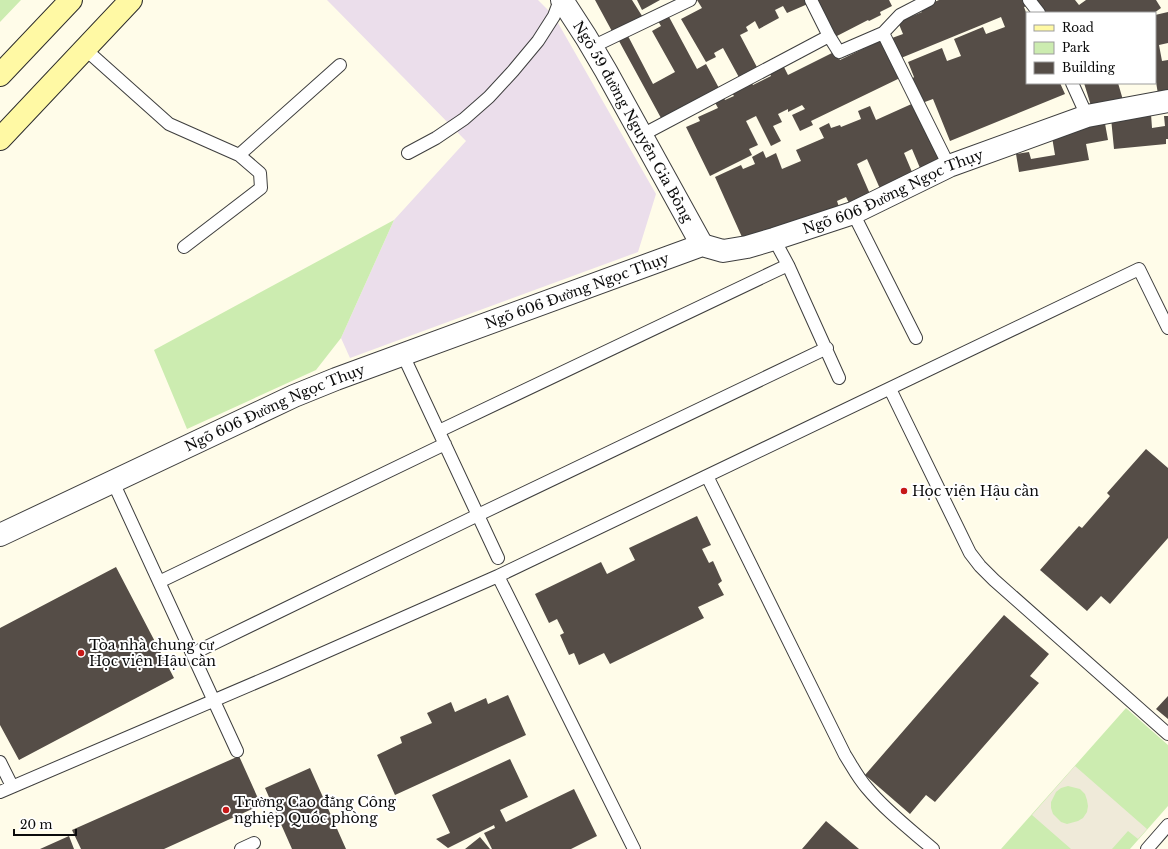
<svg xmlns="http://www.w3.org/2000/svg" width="1168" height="849" viewBox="0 0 1168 849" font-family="'Libre Baskerville',serif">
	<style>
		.industrial { fill: #ebdeeb }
		.green { fill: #ccecb0 }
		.plaza { fill: #efead9; fill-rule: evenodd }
		.building { fill: #554d47 }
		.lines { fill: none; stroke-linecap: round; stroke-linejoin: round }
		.service-casing { stroke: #3e3e3e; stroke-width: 14 }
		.minor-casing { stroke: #3e3e3e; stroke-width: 24 }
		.secondary-casing { stroke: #2d2d2d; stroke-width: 24 }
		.service { stroke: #fff; stroke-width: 12 }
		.minor { stroke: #fff; stroke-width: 22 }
		.secondary { stroke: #fff9a4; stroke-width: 22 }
		.poi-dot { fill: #c61818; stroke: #fff; stroke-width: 1.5 }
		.labels { text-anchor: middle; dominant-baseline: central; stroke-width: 4; stroke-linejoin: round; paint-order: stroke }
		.street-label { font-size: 14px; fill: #0b0b0b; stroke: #fff }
		.poi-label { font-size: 14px; fill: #0b0b0b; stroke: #fff; text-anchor: start }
	</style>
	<rect width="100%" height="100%" fill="#fffce9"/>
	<path class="industrial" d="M327,0H538L554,16L656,194L638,252L350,358L341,338L394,220L466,141Z"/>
	<path class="green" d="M0,0H21L0,22Z
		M394,220L341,338L316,370L187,429L154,350Z
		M1126,708L1168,745V806L1130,849H1001Z"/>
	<path class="plaza" d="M1075,766L1147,829L1138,839L1128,831L1112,849H1071L1032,815ZM1068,786L1080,789L1085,794L1087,800L1088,806L1087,812L1083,818L1078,821L1067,824L1061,822L1053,814L1051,808V802L1056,792L1061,788Z"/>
	<path class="building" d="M595,0H632L644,19L614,35Z
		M637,0H660L642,10Z
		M697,0H809L810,3L787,13L783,6L775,10L779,18L759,29L755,21L746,27L748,31L740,35L759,71L741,81L723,48L714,53L716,57L706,62L681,19L702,8Z
		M816,0H889L892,6L880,12L881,15L869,21L868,20L835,37Z
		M939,0H1025L1027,6L1024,7L1027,15V83H1060L1065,94L950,141L933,99L922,103L912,79L914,77L908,62L942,48L947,61L961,56L954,39L983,27L986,34L1005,27L1001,17L901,58L892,38L903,34L898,22L922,12L920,8Z
		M1035,0H1075L1079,5L1086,0H1156L1161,8L1154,13H1044Z
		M1168,12V43L1159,45L1162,61L1168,60V98L1159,100L1155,76V15Z
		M668,15L697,69L706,64L720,90L661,118L619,41L628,36L653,84L675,72L652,31L661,26L658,21Z
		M881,40L900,78L811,121L813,125L800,131L792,115L805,109L802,105L788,112V109L778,114L782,122L773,126L781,141L771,146L756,116L746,121L758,145L749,149L752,155L710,176L686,127L700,121L698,117L718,108L713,99L722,95L725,100L734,96L732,93L750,80L753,85L771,76L768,70L782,63L788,75L836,51L840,60Z
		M1084,83H1118L1123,100L1092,109Z
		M916,102L941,159L920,168L912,149L904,153L912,172L901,177L903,182L881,191L867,159L857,164L870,194L849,203L846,197L837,201L839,207L746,246L715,177L741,165L743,169L755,164L752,157L763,151L766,158L776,153L782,169L801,161L796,150L824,138L819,128L829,123L831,128L840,125L841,127L861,119L858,111L870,106L876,120Z
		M1151,114L1152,128L1165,126L1164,116H1168V139H1166V144L1114,149L1111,118Z
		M1104,118L1108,140L1086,144L1089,160L1019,172L1016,154L1029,152L1031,159L1055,155L1051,131Z
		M1146,449L1168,468V538L1110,604L1101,596L1087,611L1040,570L1079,526L1082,528L1110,496L1107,493Z
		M697,516L711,545L702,549L709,563L713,561L722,581L718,584L724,595L698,607L704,618L610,664L604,653L579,665L574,653L569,655L560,635L564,633L557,619L549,623L535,594L601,562L607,574L635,560L629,548Z
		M116,567L174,678L19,760L0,725V628Z
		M1004,615L1049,654L1030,676L1039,683L935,802L926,795L910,814L865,775Z
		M508,695L526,735L395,795L377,755L402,743L400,737L432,723L427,713L451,702L455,712L486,698L488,704Z
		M1168,696V719L1156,709Z
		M239,756L261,805L164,849H81L72,830Z
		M510,759L528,797L500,810L506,822L574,789L597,836L571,849H492L484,833L495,828L494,825L448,848L436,839L450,833L432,795Z
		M310,768L346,849H292L265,788Z
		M826,821L859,849H802Z
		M69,836L74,849H40Z
		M480,837L490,849H465Z"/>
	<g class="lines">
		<g class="service-casing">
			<path id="service" d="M811,0L829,36L839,52L883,33L900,15L929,0
				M1029,0L1039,13
				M883,33L949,166
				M592,47L690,0
				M85,49L169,124L239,155L260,173L261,188L184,247
				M1072,83L1087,116
				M642,135L829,36
				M408,153L436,138L464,119L489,97L513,71L538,41L554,16L560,0
				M239,155L340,65
				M853,213L916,338
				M774,239L788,265L839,378
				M403,355L498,558
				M890,389L970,553L980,566L994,580L1168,734
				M439,431L788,265
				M707,476L845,755C852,766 858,778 867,788C886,811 911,830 933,849
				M113,482L237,751
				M498,576L634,849
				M159,582L445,444
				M192,654L478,515L827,348
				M0,762L12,786
				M0,792L278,673L498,576L1139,269L1168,328
				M241,849L254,843
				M1147,849L1168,825"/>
		</g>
		<g class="minor-casing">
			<g id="minor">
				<path id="s1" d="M562,0L586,37L606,71L702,245"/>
				<path id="s2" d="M0,535L294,396L336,379L702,245L723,251L747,247L774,239L853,213L949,166L1087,116L1168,101"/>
			</g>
		</g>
		<g class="secondary-casing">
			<path id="secondary" d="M0,75L71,0
				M0,139L131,0"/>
		</g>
		<use href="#service" class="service"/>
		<use href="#minor" class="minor"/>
		<use href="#secondary" class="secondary"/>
	</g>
	<g class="poi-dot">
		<circle cx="904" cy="491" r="4"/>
		<circle cx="81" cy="653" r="4"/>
		<circle cx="226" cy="810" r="4"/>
	</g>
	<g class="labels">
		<g class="street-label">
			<text stroke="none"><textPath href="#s1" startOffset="141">Ngõ 59 đường Nguyễn Gia Bồng</textPath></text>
			<text stroke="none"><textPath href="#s2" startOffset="963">Ngõ 606 Đường Ngọc Thụy</textPath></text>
			<text stroke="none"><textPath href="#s2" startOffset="627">Ngõ 606 Đường Ngọc Thụy</textPath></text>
			<text stroke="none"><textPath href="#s2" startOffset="303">Ngõ 606 Đường Ngọc Thụy</textPath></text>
		</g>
		<g class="poi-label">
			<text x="912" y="491">Học viện Hậu cần</text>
			<text x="89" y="645">Tòa nhà chung cư<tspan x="89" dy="16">Học viện Hậu cần</tspan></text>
			<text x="234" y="802">Trường Cao đẳng Công<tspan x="234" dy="16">nghiệp Quốc phòng</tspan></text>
		</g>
	</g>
	<rect x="1026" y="12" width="130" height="72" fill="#ffffff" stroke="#9d9d9d"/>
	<rect x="1034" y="25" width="20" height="6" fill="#fff9a4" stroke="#9d9d9d"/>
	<text x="1062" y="32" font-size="12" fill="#0b0b0b">Road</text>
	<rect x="1034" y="42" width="20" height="12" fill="#ccecb0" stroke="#9d9d9d"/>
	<text x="1062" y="52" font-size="12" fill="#0b0b0b">Park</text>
	<rect x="1034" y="62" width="20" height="12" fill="#554d47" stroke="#9d9d9d"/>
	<text x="1062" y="72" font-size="12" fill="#0b0b0b">Building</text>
	<path d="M14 829v6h62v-6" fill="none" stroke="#0b0b0b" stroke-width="2"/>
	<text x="20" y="829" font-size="12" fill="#0b0b0b" stroke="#ffffff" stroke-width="3" paint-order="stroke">20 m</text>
</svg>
